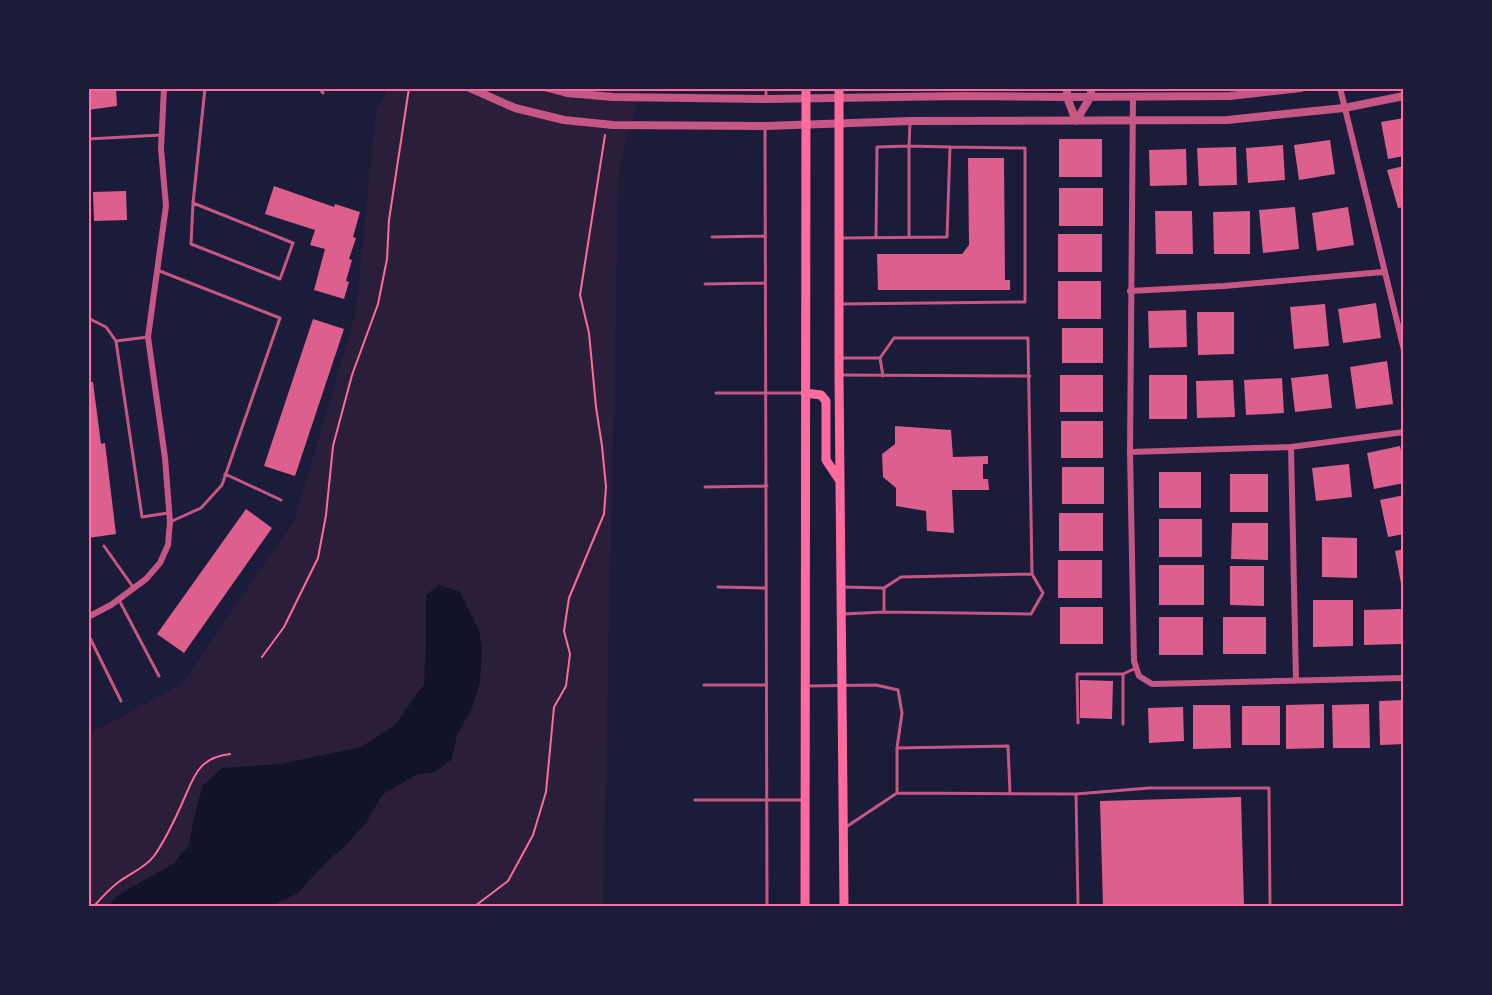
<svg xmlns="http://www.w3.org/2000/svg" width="1492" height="995" viewBox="0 0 1492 995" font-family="Helvetica,sans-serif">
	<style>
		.green { fill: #2a1e3b }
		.water { fill: #12122b }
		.building { fill: #dd5f8e }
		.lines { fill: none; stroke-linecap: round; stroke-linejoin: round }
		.path { stroke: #ff6b9d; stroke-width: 2 }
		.service { stroke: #c65784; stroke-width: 3 }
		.minor { stroke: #c65784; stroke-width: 6 }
		.tertiary { stroke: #c65784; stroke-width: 8 }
		.secondary { stroke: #ff6b9d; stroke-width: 9 }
		.neatline { fill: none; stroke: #ff6b9d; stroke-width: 2 }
	</style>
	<rect width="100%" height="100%" fill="#1b1b3a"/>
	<path class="green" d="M388,89H641L619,166L603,906H89V734L182,684L295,519L356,312L376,112Z"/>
	<path class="water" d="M439,585L459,591L479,630L482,650L480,682L472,708L457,735L452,759L435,772L416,775L383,794L365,824L344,847L325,863L297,894L278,902L274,906H109L116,896L173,864L189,845L194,817L203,785L222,768L280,764L361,747L395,725L424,684L426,645V595Z"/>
	<path class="building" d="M88,88H116L117,106L88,110Z
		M1404,118V156L1388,159L1381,122Z
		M1059,139H1102V177H1059Z
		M1330,140L1335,174L1299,180L1294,145Z
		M1283,145L1285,180L1248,183L1246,148Z
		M1236,147L1237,185L1199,186L1197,148Z
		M1186,149L1187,185L1150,186L1149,150Z
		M968,158H1004L1005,280H1010V290H878L877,254H962L969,245Z
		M1404,166V207L1398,208L1387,170Z
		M274,186L334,207L335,204L360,212L353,237L356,238L349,259L352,260L346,281L349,282L344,299L314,290L325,249L310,245L315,230L265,214Z
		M1059,188H1103V226H1059Z
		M126,191L127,220L94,221L93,192Z
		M1295,207L1299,249L1263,253L1259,210Z
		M1348,207L1354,245L1317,251L1312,213Z
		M1155,211H1192L1193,254H1156Z
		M1250,211V254H1214L1213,212Z
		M1058,234H1102V272H1058Z
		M1058,281H1101V319H1058Z
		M1376,303L1381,338L1343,343L1338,309Z
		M1325,304L1329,346L1294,349L1290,307Z
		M1186,310L1187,347L1149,348L1148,311Z
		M1197,312H1234V354L1198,355Z
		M313,319L344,329L295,476L264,466Z
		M1062,328H1103V363H1062Z
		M1387,361L1393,404L1356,409L1350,367Z
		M1328,374L1332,408L1295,412L1291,378Z
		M1060,375H1103V412H1060Z
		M1149,375H1187V419H1149Z
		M1282,378L1284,413L1246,415L1244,380Z
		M1233,380L1235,417L1197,418L1196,381Z
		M88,382H93L101,444L105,443L116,534L88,538Z
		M1061,421H1103V458H1061Z
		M895,426L951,430L953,457L988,456V464H983V479H988L989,490H952L954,533L927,531L926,511L896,506V488L883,477L882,454L895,444Z
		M1400,446L1404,464V483L1374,489L1367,453Z
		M1349,464L1352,497L1316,501L1312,468Z
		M1062,467H1104V504H1062Z
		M1159,472H1201V508H1159Z
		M1230,474H1268V512H1230Z
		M1404,495V534L1388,537L1380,500Z
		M246,509L272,528L184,653L157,634Z
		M1059,513H1103V551H1059Z
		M1159,519H1202V557H1159Z
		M1232,523H1268V560L1231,559Z
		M1322,537L1357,538V578L1322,577Z
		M1404,549V588L1402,589L1395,551Z
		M1058,560H1102V598H1058Z
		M1159,565H1204V605H1159Z
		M1230,566H1264V606L1230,605Z
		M1313,600H1353V646L1313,647Z
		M1060,607H1103V644H1060Z
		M1401,609L1402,644L1364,645V610Z
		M1159,617H1203V655H1159Z
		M1223,617H1266V654H1223Z
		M1080,680L1113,681L1112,719L1080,718Z
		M1404,700V744L1380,745L1379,701Z
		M1324,704V748L1286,749V705Z
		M1369,704L1370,748H1333L1332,705Z
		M1193,705H1230L1231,748L1193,749Z
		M1242,706H1280V745H1242Z
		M1183,707L1184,741L1149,743L1148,708Z
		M1241,797L1244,906H1103L1100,801Z"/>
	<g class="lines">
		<path class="path" d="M262,657L284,627L318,558L326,515L333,446L352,375L378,304L387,259L389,220L409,88
			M94,906C102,897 110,888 120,881C132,872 145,868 154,856C162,845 174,821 180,808C193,781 195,758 230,754
			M475,906L508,881L533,835L546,792L554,707L566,686L570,654L564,631L569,598L604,514L606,487L602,446L596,407L589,333L580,295L605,135"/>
		<path class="service" d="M319,88L323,93
			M766,88V99
			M765,128L767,906
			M88,139L161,135
			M193,203L293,243L280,279L191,244L193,203L205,88
			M712,237L765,236
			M876,237L877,147L909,146L910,123
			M842,238L947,237L950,147L909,146V237
			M157,270L280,318L222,485L201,508L170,522
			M705,284L765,283
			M840,304L1025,302V148L950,147
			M88,318L106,327L116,341
			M148,337L116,341L142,517L168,513
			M841,358H880L894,338H1028L1032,574L1043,593L1031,614L884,612L843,614
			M880,358L883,376
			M840,375L1030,376
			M716,393H804
			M225,474L281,500
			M705,487L767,486
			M104,546L133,587
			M718,587L766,588
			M842,587L884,588L901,577L1032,574
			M884,588V612
			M119,600L159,676
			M88,634L121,701
			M1123,674V724
			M704,685H766
			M807,686L876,685L898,690L902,713L897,748
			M1078,723L1077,674H1123L1136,668
			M897,793V748L1008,746L1010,793
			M1076,794L1149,788H1269L1270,906
			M695,800H805
			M846,827L897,793L1076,794L1078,906"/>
		<path class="minor" d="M1340,88L1404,350
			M1133,96L1130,452L1134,661L1139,676L1152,684L1404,678
			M1130,291L1224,286L1383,272
			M1291,447L1296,680
			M1130,452L1291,447L1404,432
			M88,617L111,605L146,579L160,563L168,545L170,522L165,458L148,337L166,206L161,149L164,88"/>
		<path class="tertiary" d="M470,88L515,108L564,120L613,125L765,126L910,121L1227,120L1344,108L1404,96
			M548,88L567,93L613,97L766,99L962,96L1067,97L1230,96L1301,88
			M1067,88V97L1076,121
			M1076,121L1091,96V88"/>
		<path class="secondary" d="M839,88V375L844,906
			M805,393L821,395L826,401V460L840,481
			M805,906L806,88"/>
	</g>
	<rect width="1492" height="995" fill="none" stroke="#1b1b3a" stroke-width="180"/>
	<rect x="90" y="90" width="1312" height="815" class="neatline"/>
</svg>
